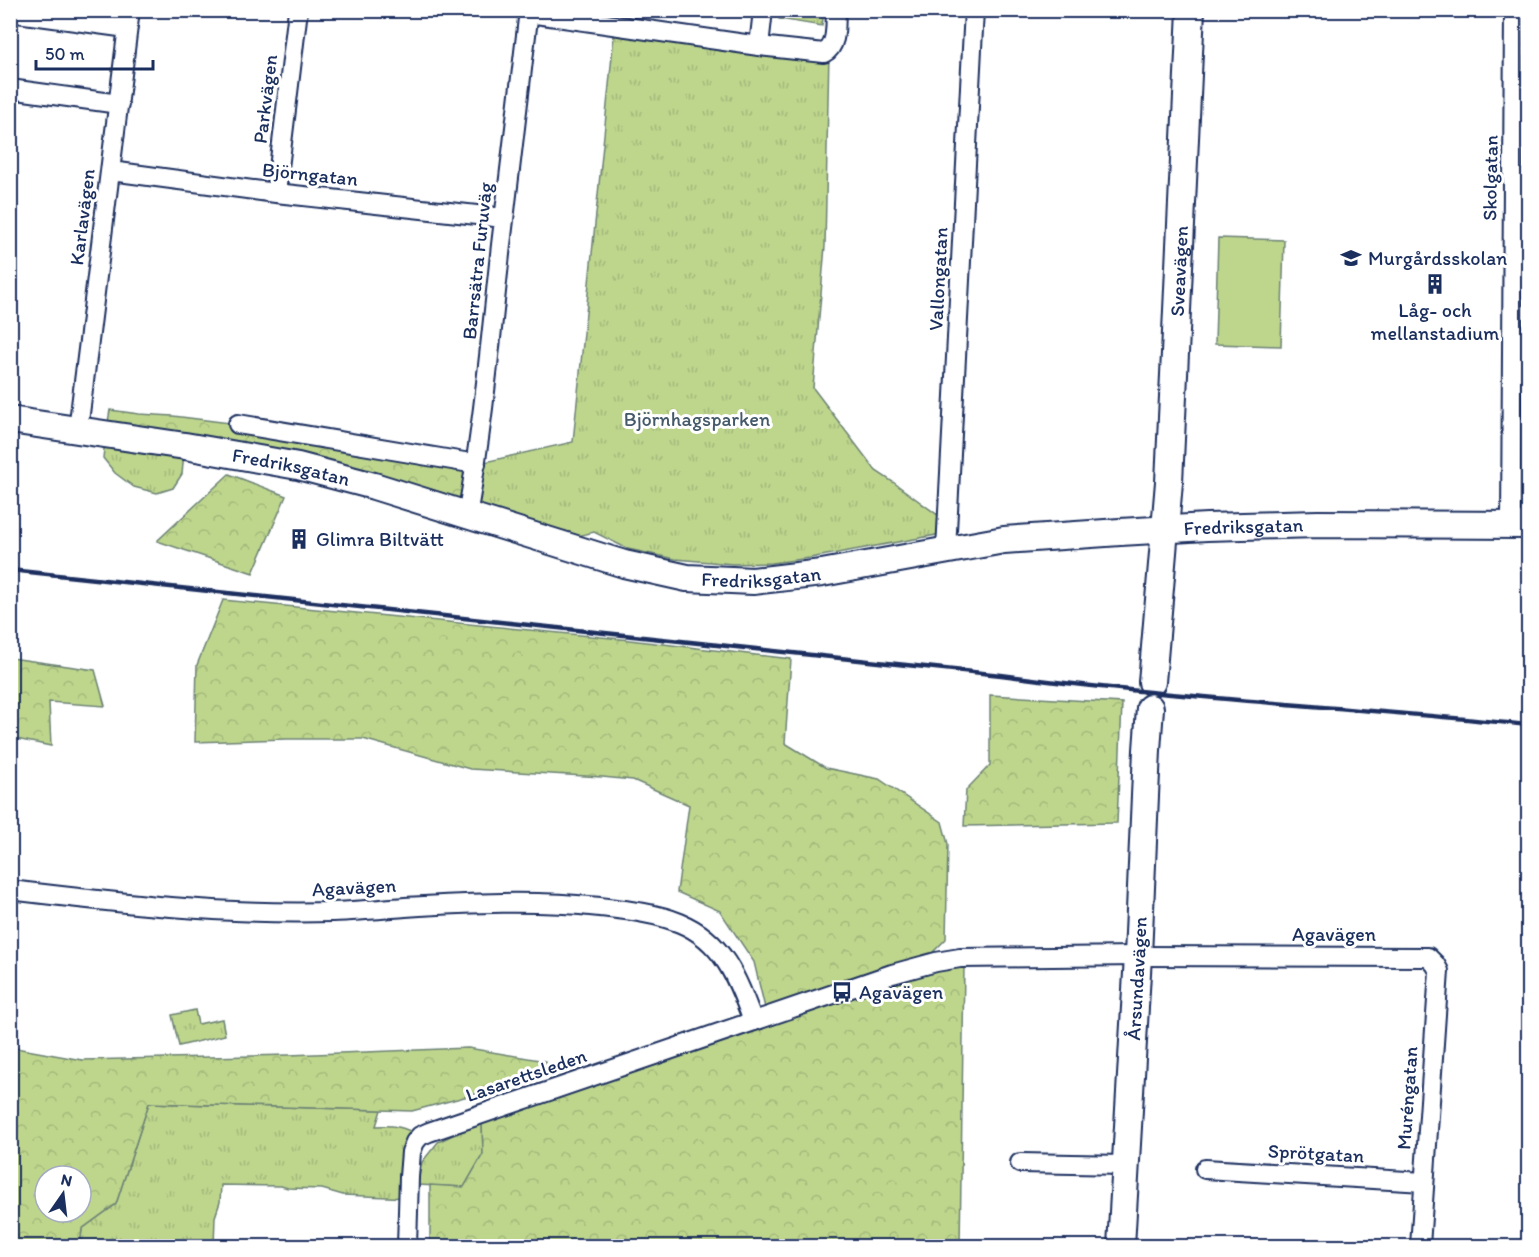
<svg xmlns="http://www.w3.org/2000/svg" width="1539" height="1257" viewBox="0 0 1539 1257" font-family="Itim,sans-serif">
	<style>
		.grass { fill: url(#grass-tufts); stroke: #6c8275; stroke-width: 1.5 }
		.forest { fill: url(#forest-crowns); stroke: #6c8275; stroke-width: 1.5; fill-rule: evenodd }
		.garden { fill: #bed68c; stroke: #6c8275; stroke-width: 1.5 }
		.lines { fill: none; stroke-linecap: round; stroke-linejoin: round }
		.street-casing { stroke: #1b2f5e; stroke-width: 22 }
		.secondary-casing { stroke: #1b2f5e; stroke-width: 30 }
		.street { stroke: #fff; stroke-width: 18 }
		.secondary { stroke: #fff; stroke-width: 26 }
		.rail { stroke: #1b2f5e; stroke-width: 4.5 }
		.labels { text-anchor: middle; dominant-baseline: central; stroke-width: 6; stroke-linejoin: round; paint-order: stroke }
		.street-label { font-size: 20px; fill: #1b2f5e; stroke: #fff }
		.poi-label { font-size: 20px; fill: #1b2f5e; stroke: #fff; text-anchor: start }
		.park-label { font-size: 20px; fill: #44596a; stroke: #fff }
	</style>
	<defs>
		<pattern id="grass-tufts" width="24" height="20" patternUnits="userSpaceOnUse" patternTransform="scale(1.5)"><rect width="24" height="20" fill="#bed68c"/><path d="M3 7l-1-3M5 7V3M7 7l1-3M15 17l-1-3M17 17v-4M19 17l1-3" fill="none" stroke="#a3b87b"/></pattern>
		<pattern id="forest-crowns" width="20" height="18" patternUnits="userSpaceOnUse" patternTransform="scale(1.5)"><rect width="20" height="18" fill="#bed68c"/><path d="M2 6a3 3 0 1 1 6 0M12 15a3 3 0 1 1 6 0" fill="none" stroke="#a3b87b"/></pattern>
	</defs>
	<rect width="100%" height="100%" fill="#fff"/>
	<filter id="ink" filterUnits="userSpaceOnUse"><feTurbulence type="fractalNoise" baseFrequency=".0167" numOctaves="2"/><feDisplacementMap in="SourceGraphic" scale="12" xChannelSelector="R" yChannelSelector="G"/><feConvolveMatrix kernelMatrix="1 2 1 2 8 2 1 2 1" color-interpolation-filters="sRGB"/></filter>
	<g filter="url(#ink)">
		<path class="grass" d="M781,11H824L822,26L779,19Z
			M615,26L829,51L825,246L813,388L876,471L893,482L947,522V533L810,558L772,563L733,564L675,559L628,549L594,532L554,542L467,516L476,464L573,442Z
			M105,440L184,453L182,474L173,488L157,493L134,487L115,473L103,458Z
			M195,1010L198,1024L222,1019L225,1035L179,1046L172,1015Z
			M149,1103L381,1110L376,1126C395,1125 404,1127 420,1136L409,1198L343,1195L322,1189L288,1188L281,1186L221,1185L220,1202L215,1217L214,1246H174V1245L130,1242L129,1246H80L82,1229L116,1204Z
			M482,1121L483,1154L464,1187L417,1185L422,1162L438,1142Z"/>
		<path class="forest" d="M110,410L139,414L173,416L238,424L476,464L467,516L106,434Z
			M229,474L286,496L253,573L157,541Z
			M223,600L621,639L791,659L785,743L826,768L879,779L942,822L948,844L946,939L930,955L765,1008L754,962L720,911L677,892L689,805L633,780L602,777L470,769L363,739H286L195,742L197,665Z
			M11,658L95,670L105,706L49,702L51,746L11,738Z
			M990,695L1122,703L1117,823L964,826L966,790L990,765Z
			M964,966L960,1246H430V1185L464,1187L483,1154L482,1121L928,970Z
			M10,1047L82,1060L289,1055L468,1048L546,1061L543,1076L412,1111L149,1103L116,1204L82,1229L80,1246H11ZM45,1176H81V1212H45Z"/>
		<path class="garden" d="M1218,238L1284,240L1281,346L1215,344Z"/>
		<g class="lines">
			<g class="street-casing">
				<path id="street" d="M763,10L759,46L824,53C838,46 835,24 836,10
					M10,12L127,28
					M529,13L759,46
					M10,89L119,104
					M111,171L276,193L504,218
					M276,193L298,10
					M238,424L476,464
					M78,430L130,10
					M467,516C483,426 491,336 501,245C510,167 520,89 529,10
					M1511,525L1514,10
					M946,550L974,10
					M10,890C117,903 225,915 332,912C356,911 380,909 405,907C470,903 535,900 600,907C626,910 655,913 680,923C724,941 738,981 753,1021
					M1020,1163L1124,1165
					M1205,1169L1424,1182
					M407,1246L409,1177L411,1152L415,1142L420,1136L429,1132L892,974L936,962L960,958L1138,956L1428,957L1435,964L1439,971L1420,1246"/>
			</g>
			<g class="secondary-casing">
				<g id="secondary">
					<path id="s1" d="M10,420L185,446L298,466L374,486L624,564L687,578L753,581L822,573L1004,540L1120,532L1207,527L1318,524L1528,525"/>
					<path id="s2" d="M1152,682L1169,482L1191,10"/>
					<path id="s3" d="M1121,1246L1138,956L1147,750L1150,708"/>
				</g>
			</g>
			<use href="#street" class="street"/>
			<use href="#secondary" class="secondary"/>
			<path class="rail" d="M10,570L1001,675C1176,699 1353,707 1528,725"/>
		</g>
	</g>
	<defs>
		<g id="school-bare" transform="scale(1.62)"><path d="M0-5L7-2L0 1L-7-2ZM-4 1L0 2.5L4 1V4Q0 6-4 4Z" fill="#1b2f5e" stroke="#fff" stroke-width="2.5" paint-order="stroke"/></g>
		<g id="building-bare" transform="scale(1.62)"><path d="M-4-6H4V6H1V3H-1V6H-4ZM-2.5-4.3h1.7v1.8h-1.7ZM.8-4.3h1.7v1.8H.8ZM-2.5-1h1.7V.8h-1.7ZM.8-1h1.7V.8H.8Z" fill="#1b2f5e" stroke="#fff" stroke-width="2.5" paint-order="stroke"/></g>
		<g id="bus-bare" transform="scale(1.62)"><path d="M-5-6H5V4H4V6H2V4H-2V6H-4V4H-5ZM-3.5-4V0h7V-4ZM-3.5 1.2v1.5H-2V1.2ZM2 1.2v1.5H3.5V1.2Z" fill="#1b2f5e" stroke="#fff" stroke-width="2.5" paint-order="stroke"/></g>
	</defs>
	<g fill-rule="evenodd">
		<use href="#school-bare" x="1351" y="258"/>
		<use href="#building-bare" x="1435" y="284"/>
		<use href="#building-bare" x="299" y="539"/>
		<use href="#bus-bare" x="842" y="992"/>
	</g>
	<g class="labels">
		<g class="street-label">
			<text transform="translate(265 99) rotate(-83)">Parkvägen</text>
			<text transform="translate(310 174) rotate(6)">Björngatan</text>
			<text transform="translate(1490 178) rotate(-89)">Skolgatan</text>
			<text transform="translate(82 217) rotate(-83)">Karlavägen</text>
			<text transform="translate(477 261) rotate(-84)">Barrsätra Furuväg</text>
			<text stroke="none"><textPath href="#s2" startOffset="412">Sveavägen</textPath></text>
			<text transform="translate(938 279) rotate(-87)">Vallongatan</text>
			<text stroke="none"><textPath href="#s1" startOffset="285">Fredriksgatan</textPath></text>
			<text stroke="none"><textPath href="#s1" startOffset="1257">Fredriksgatan</textPath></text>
			<text stroke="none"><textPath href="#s1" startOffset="771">Fredriksgatan</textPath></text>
			<text transform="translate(354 887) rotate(-3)">Agavägen</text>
			<text x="1334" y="934">Agavägen</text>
			<text stroke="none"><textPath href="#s3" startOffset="268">Årsundavägen</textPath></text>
			<text transform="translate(526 1075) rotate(-19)">Lasarettsleden</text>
			<text transform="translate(1407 1098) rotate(-86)">Muréngatan</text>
			<text transform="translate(1316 1153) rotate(3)">Sprötgatan</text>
		</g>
		<g class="poi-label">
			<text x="1368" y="258">Murgårdsskolan</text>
			<text x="1435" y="310" text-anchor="middle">Låg- och<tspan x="1435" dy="23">mellanstadium</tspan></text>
			<text x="316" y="539">Glimra Biltvätt</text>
			<text x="859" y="992">Agavägen</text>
		</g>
		<g class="park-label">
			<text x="697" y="419">Björnhagsparken</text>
		</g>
	</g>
	<rect width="1539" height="1257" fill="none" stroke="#fff" stroke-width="36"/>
	<rect x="18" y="18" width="1503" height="1221" fill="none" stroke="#1b2f5e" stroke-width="2" filter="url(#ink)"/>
	<g transform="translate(63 1194) rotate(14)"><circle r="28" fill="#ffffff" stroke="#a4acbf" stroke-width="1.5"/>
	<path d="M0-4.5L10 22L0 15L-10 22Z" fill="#1b2f5e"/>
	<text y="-9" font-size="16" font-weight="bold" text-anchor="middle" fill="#1b2f5e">N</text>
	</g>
	<path d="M36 60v9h117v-9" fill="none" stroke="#1b2f5e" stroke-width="3"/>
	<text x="45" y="60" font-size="18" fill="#1b2f5e" stroke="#ffffff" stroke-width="4.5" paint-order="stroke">50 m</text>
</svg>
